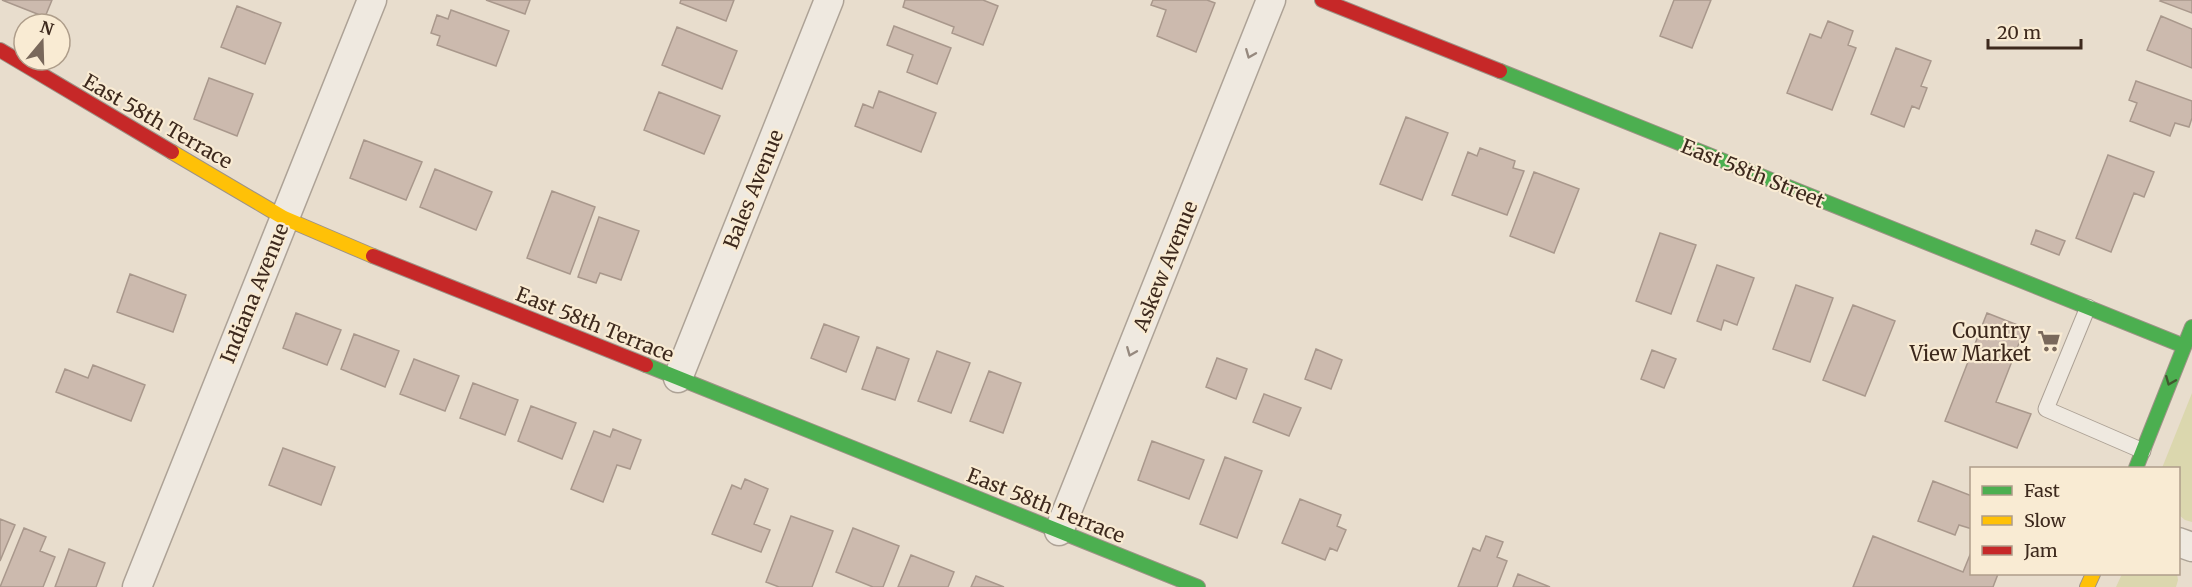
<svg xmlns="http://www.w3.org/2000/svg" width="2192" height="587" viewBox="0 0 2192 587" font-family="Merriweather,serif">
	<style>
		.green { fill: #dbd7ae }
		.building { fill: #ccbaae; stroke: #a9988c; stroke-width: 1.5 }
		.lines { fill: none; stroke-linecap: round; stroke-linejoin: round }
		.lane-casing { stroke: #ada296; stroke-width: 17 }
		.street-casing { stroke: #ada296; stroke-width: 31 }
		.fast-casing { stroke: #9d9286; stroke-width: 16 }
		.slow-casing { stroke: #9d9286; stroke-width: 16 }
		.jam-casing { stroke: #9d9286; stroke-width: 16 }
		.lane { stroke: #efe9e0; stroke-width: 15 }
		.street { stroke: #efe9e0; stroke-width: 28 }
		.fast { stroke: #4caf50; stroke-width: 14 }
		.slow { stroke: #ffc107; stroke-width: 14 }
		.jam { stroke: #c62828; stroke-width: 14 }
		.oneway { stroke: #96897e }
		.oneway2 { stroke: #42582f }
		.labels { text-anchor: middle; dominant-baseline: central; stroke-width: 4.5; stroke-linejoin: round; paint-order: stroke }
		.street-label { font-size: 20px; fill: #3d291d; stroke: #f9ebd3 }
		.poi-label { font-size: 20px; fill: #3d291d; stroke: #f9ebd3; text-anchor: end }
	</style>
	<rect width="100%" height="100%" fill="#e8ddcd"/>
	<path class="green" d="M2192,393V522L2185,520L2179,515L2178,468H2162Z
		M2122,574H2177L2178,580L2176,587H2116Z"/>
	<path class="building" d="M2,0H52L45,17Z
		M486,0H530L525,14Z
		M681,0H734L726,21L680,3Z
		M905,0H983L998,6L983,45L952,33L954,27L903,7Z
		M1153,0H1207L1215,3L1196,52L1157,36L1166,10L1151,5Z
		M1674,0H1711L1692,48L1660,36Z
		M2192,0V13L2160,1L2161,0Z
		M237,6L281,23L265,64L221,47Z
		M451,10L509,31L496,66L437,45L440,36L431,33L437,15L448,19Z
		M2161,16L2192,29V68L2147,50Z
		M1828,21L1853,31L1848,45L1856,48L1832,110L1787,93L1810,34L1821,38Z
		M894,26L951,48L937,84L907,72L913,55L887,45Z
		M677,27L737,51L722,89L662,65Z
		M1896,48L1931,61L1921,86L1927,88L1919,109L1912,106L1904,127L1871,114Z
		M209,78L253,94L237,136L194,119Z
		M2136,81L2192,101V118L2189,127L2175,123L2170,136L2130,121L2137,103L2129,100Z
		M879,91L936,113L921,152L855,126L863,104L873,108Z
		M659,92L720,116L704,154L644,130Z
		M1406,117L1448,133L1422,200L1380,184Z
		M364,140L422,162L406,200L350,178Z
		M1480,148L1515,161L1513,168L1524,171L1507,215L1452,195L1468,152L1477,156Z
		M2108,155L2154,172L2144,197L2134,193L2111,252L2076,238Z
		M435,169L492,192L476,230L420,207Z
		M1534,172L1579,189L1554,253L1510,236Z
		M552,191L595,207L570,274L527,258Z
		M599,217L639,231L621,280L600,273L596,283L578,277Z
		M2036,230L2065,241L2059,255L2031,244Z
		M1660,233L1696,245L1671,314L1636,301Z
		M1717,265L1754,278L1737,325L1724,320L1721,330L1697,321Z
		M130,274L186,295L173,332L117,312Z
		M1796,285L1833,298L1810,362L1773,349Z
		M1853,305L1895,321L1865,396L1823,380Z
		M296,313L341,330L327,365L283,348Z
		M1987,313L2025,328L1996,402L2031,414L2017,448L1945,421Z
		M824,324L859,337L846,372L811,358Z
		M354,334L399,351L385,387L341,369Z
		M877,347L909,359L895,400L862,389Z
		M1316,349L1342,360L1331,389L1305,379Z
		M1652,350L1676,359L1664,388L1641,379Z
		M937,351L970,363L951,413L918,401Z
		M1217,358L1247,369L1236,399L1206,387Z
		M414,359L459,376L445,411L400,394Z
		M93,365L145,385L131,421L56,392L65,369L88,378Z
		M989,371L1021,383L1003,433L970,421Z
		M473,383L518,400L505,435L460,418Z
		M1264,394L1301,408L1289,436L1253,422Z
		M531,406L576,423L562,459L518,441Z
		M613,429L641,440L630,469L617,465L603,502L571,489L594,431L610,437Z
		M1152,441L1204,460L1189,499L1138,480Z
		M283,448L335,467L321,505L269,485Z
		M1225,457L1262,471L1237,538L1200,524Z
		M745,479L768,489L754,524L770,530L761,552L712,534L732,485L741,489Z
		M1933,481L1972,496V529L1959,525L1955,535L1918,521Z
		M1300,499L1341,515L1337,526L1346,530L1337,551L1330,548L1325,560L1282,543Z
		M791,516L833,531L812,587H779L766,582Z
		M0,519L15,525L0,561Z
		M24,528L46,537L40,551L55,557L43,587H0Z
		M853,528L899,546L883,587H873L836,572Z
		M1486,536L1503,542L1497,557L1507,561L1497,587H1458L1473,548L1480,551Z
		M1873,536L1963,572L1972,550V574H1998L1993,587H1853Z
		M69,549L105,563L96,587H55Z
		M911,555L954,572L948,587H898Z
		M1518,574L1550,587H1513Z
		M976,576L1004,587H971Z"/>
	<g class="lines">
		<g class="lane-casing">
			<path id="lane" d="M2088,307L2046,409L2143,451"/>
		</g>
		<g class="street-casing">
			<path id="street" d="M678,378L829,0
				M1059,531L1271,0
				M2178,542L2192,547
				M137,587L372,0"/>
		</g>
		<g class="fast-casing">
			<path id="fast" d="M1500,71L2184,346
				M646,365L1198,587
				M2136,468L2192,327"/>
		</g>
		<g class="slow-casing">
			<path id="slow" d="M172,152L284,218L373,256
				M2087,587L2093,574"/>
		</g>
		<g class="jam-casing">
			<path id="jam" d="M1322,0L1500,71
				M0,50L172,152
				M373,256L646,365"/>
		</g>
		<use href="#lane" class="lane"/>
		<use href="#street" class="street"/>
		<use href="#fast" class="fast"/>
		<use href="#slow" class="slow"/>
		<use href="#jam" class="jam"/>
	</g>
	<defs><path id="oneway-chevron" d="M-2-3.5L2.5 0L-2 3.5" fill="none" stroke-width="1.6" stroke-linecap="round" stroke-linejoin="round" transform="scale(1.5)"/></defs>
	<g class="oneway">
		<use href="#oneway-chevron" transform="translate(1250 54) rotate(112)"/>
		<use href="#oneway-chevron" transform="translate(1131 352) rotate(112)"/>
	</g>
	<use class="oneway2" href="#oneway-chevron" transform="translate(2170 381) rotate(112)"/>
	<defs>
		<g id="supermarket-bare" transform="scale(1.8)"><path d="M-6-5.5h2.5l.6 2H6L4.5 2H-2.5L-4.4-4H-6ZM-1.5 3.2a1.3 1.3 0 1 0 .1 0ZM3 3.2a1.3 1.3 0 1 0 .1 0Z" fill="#79685b" stroke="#f9ebd3" stroke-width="2.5" paint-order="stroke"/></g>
	</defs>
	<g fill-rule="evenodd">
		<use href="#supermarket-bare" x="2049" y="341"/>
	</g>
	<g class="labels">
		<g class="street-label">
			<text transform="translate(158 121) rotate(30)">East 58th Terrace</text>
			<text transform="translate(1753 173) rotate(22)">East 58th Street</text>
			<text transform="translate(753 189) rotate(-68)">Bales Avenue</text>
			<text transform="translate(1165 266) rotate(-68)">Askew Avenue</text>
			<text transform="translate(254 293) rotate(-68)">Indiana Avenue</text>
			<text transform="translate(595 324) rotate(22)">East 58th Terrace</text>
			<text transform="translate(1046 505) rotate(22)">East 58th Terrace</text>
		</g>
		<g class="poi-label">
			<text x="2031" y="330">Country<tspan x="2031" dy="23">View Market</tspan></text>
		</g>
	</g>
	<rect x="1970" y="467" width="210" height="108" fill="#f9ebd3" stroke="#ae9d8a" stroke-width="1.5"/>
	<rect x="1982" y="486" width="30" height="9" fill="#4caf50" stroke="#ae9d8a" stroke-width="1.5"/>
	<text x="2024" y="497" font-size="18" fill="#3d291d">Fast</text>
	<rect x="1982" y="516" width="30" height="9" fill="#ffc107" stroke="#ae9d8a" stroke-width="1.5"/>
	<text x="2024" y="527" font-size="18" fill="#3d291d">Slow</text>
	<rect x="1982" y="546" width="30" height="9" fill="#c62828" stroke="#ae9d8a" stroke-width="1.5"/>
	<text x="2024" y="557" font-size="18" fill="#3d291d">Jam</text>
	<g transform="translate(42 42) rotate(19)"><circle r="28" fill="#f9ebd3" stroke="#ae9d8a" stroke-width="1.5"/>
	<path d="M0-4.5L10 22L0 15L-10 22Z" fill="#79685b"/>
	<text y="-9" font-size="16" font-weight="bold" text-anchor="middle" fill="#3d291d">N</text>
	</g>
	<path d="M1988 39v9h93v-9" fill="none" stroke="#3d291d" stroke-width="3"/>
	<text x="1997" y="39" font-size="18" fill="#3d291d" stroke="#f9ebd3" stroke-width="4.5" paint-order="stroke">20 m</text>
</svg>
